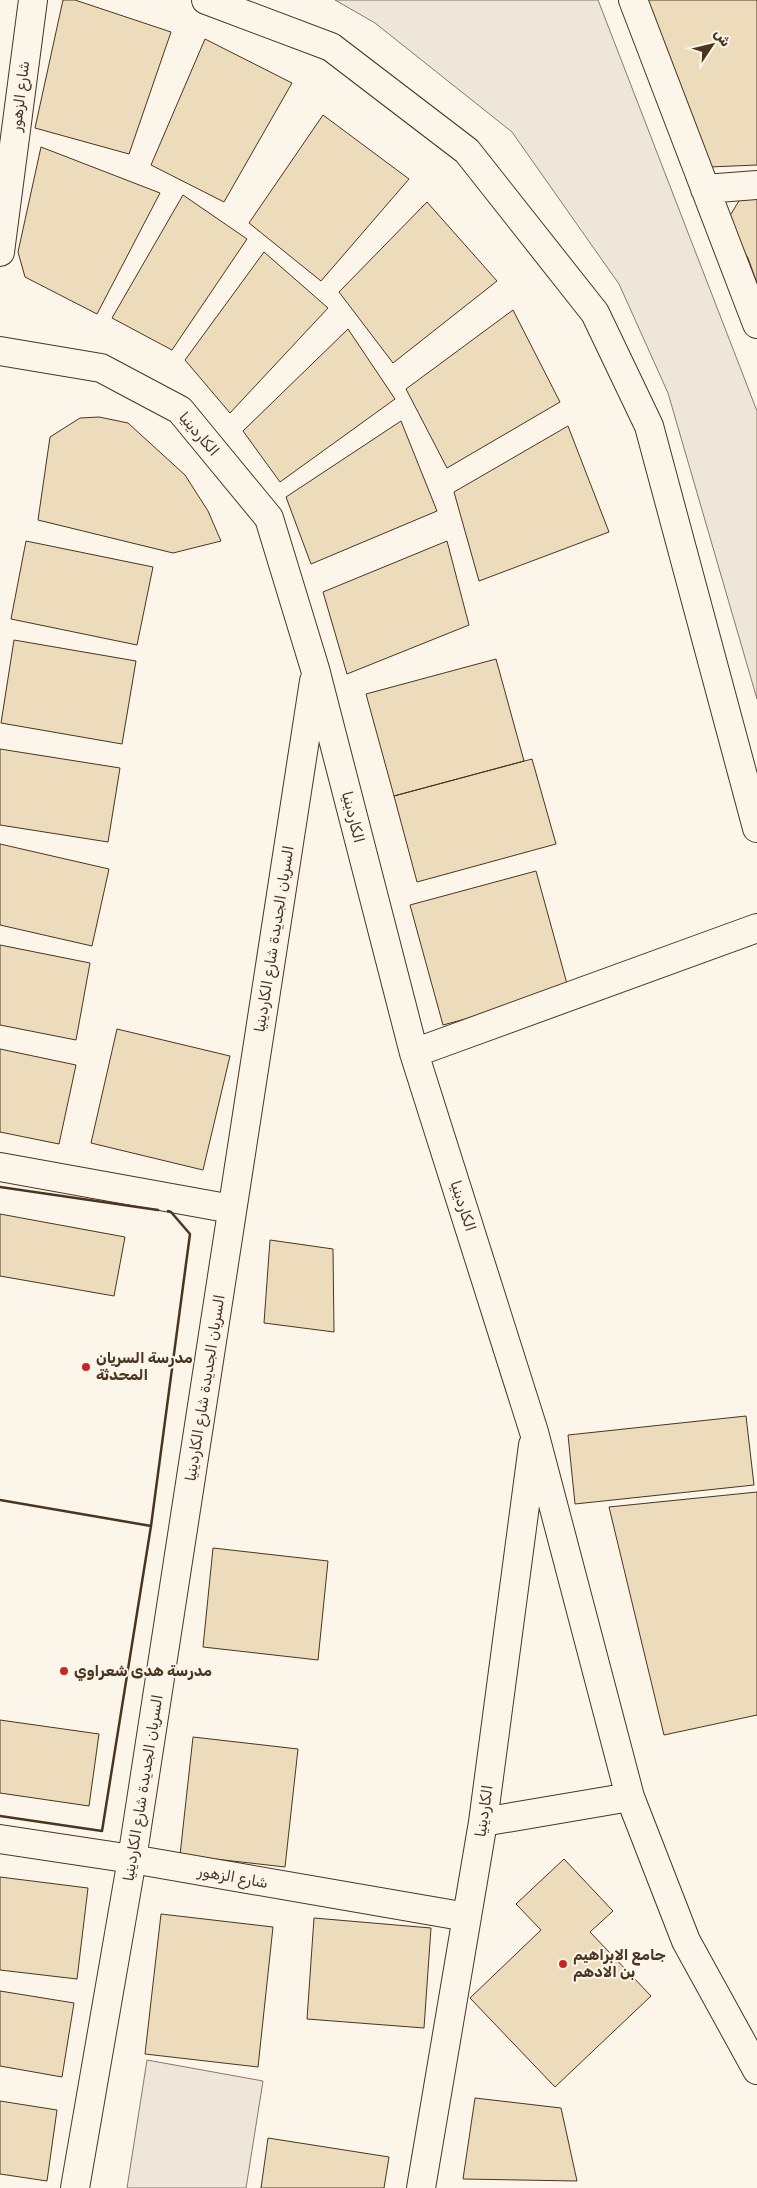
<svg xmlns="http://www.w3.org/2000/svg" width="757" height="2188" viewBox="0 0 757 2188" font-family="Rubik,'Noto Naskh Arabic',sans-serif">
	<style>
		.green { fill: #ede6d9; stroke: #887966 }
		.building { fill: #ecdcbc; stroke: #4a3520 }
		.lines { fill: none; stroke-linecap: round; stroke-linejoin: round }
		.street-casing { stroke: #4a3520; stroke-width: 30 }
		.secondary-casing { stroke: #4a3520; stroke-width: 30 }
		.street { stroke: #fbf6e9; stroke-width: 28 }
		.secondary { stroke: #fbf6e9; stroke-width: 28 }
		.wall { stroke: #4a3520; stroke-width: 2.5 }
		.poi-dot { fill: #c62828; stroke: #fbf6e9; stroke-width: 2 }
		.labels { text-anchor: middle; dominant-baseline: central; stroke-width: 4; stroke-linejoin: round; paint-order: stroke }
		.street-label { font-size: 15px; fill: #4a3520; stroke: #fbf6e9 }
		.poi-label { font-size: 15px; font-weight: bold; fill: #4a3520; stroke: #fbf6e9; text-anchor: start }
	</style>
	<rect width="100%" height="100%" fill="#fbf6e9"/>
	<path class="green" d="M335,0H598L757,411V699L668,393L619,284L512,132L375,23Z
		M147,2060L263,2081L246,2188H127Z"/>
	<path class="building" d="M63,0H75L171,32L129,154L35,128Z
		M648,0H757V165L709,167Z
		M205,39L292,83L224,202L151,165Z
		M323,115L409,179L321,281L249,223Z
		M41,147L160,193L97,314L25,277L18,252Z
		M757,194V283L748,258L726,222L742,196Z
		M183,195L247,239L172,350L112,318Z
		M427,202L497,281L393,363L339,292Z
		M264,252L328,308L230,413L185,360Z
		M513,310L560,402L447,468L406,389Z
		M348,329L395,399L280,482L243,431Z
		M99,417L128,423L185,475L208,511L221,541L173,553L38,520L50,437L80,418Z
		M401,421L437,511L311,564L286,497Z
		M568,426L609,532L479,581L454,492Z
		M26,541L153,567L137,645L11,619Z
		M447,541L469,625L347,674L323,592Z
		M14,640L136,661L122,744L1,723Z
		M496,659L524,761L394,796L366,694Z
		M0,749L120,768L108,842L0,825Z
		M532,759L556,844L417,882L394,796Z
		M0,844L109,869L92,946L0,925Z
		M536,871L569,991L443,1025L410,905Z
		M0,945L90,963L76,1040L0,1025Z
		M117,1029L230,1056L203,1170L91,1143Z
		M0,1049L76,1065L59,1144L0,1132Z
		M0,1214L125,1237L114,1296L0,1276Z
		M270,1240L333,1249L334,1332L264,1323Z
		M746,1416L754,1485L575,1504L568,1435Z
		M757,1492V1715L664,1735L609,1507Z
		M213,1548L328,1561L318,1660L203,1647Z
		M0,1720L99,1734L89,1806L0,1793Z
		M193,1737L298,1749L285,1867L180,1855Z
		M564,1859L613,1911L590,1932L651,1996L555,2087L470,1998L541,1930L516,1904Z
		M0,1877L88,1888L77,1979L0,1970Z
		M161,1914L273,1927L258,2067L145,2054Z
		M314,1918L431,1928L424,2028L307,2019Z
		M0,1991L74,2003L62,2077L0,2066Z
		M475,2098L561,2108L577,2181L463,2179Z
		M0,2101L57,2110L47,2181L0,2174Z
		M268,2138L389,2157L384,2188H261Z"/>
	<g class="lines">
		<g class="street-casing">
			<path id="street" d="M206,0L331,47L467,151L595,313L649,426L757,828
				M633,0L757,324
				M705,189L757,185
				M0,351L101,368L180,410L269,518L315,669L414,1053L534,1432L630,1797L686,1941L757,2070
				M414,1053L757,928
				M0,1167L232,1209
				M483,1822L630,1797
				M0,1839L132,1859L467,1917
				M75,2188L132,1859L314,681
				M421,2188L483,1822L533,1445"/>
		</g>
		<g class="secondary-casing">
			<path id="secondary" d="M0,252L33,0"/>
		</g>
		<use href="#street" class="street"/>
		<use href="#secondary" class="secondary"/>
		<path class="wall" d="M0,1187L158,1210
			M0,1500L151,1526
			M0,1816L102,1831L151,1526L190,1234L171,1212L168,1211"/>
	</g>
	<g class="poi-dot">
		<circle cx="86" cy="1367" r="5"/>
		<circle cx="64" cy="1671" r="5"/>
		<circle cx="563" cy="1964" r="5"/>
	</g>
	<g class="labels">
		<g class="street-label">
			<text transform="translate(20 96) rotate(-83)">شارع الزهور</text>
			<text transform="translate(199 434) rotate(49)">الكاردينيا</text>
			<text transform="translate(353 817) rotate(76)">الكاردينيا</text>
			<text transform="translate(274 939) rotate(-81)">السريان الجديدة شارع الكاردينيا</text>
			<text transform="translate(463 1206) rotate(72)">الكاردينيا</text>
			<text transform="translate(205 1388) rotate(-81)">السريان الجديدة شارع الكاردينيا</text>
			<text transform="translate(143 1788) rotate(-81)">السريان الجديدة شارع الكاردينيا</text>
			<text transform="translate(484 1811) rotate(-82)">الكاردينيا</text>
			<text transform="translate(233 1877) rotate(10)">شارع الزهور</text>
		</g>
		<g class="poi-label">
			<text x="96" y="1358">مدرسة السريان<tspan x="96" dy="17">المحدثة</tspan></text>
			<text x="74" y="1671">مدرسة هدى شعراوي</text>
			<text x="573" y="1955">جامع الابراهيم<tspan x="573" dy="17">بن الادهم</tspan></text>
		</g>
	</g>
	<g transform="translate(712 45) rotate(55)" stroke="#fbf6e9" stroke-width="4" paint-order="stroke">
	<path d="M0-4L9 19L0 12L-9 19Z" fill="#4a3520"/>
	<text y="-8" font-size="14" font-weight="bold" text-anchor="middle" fill="#4a3520">ش</text>
	</g>
</svg>
